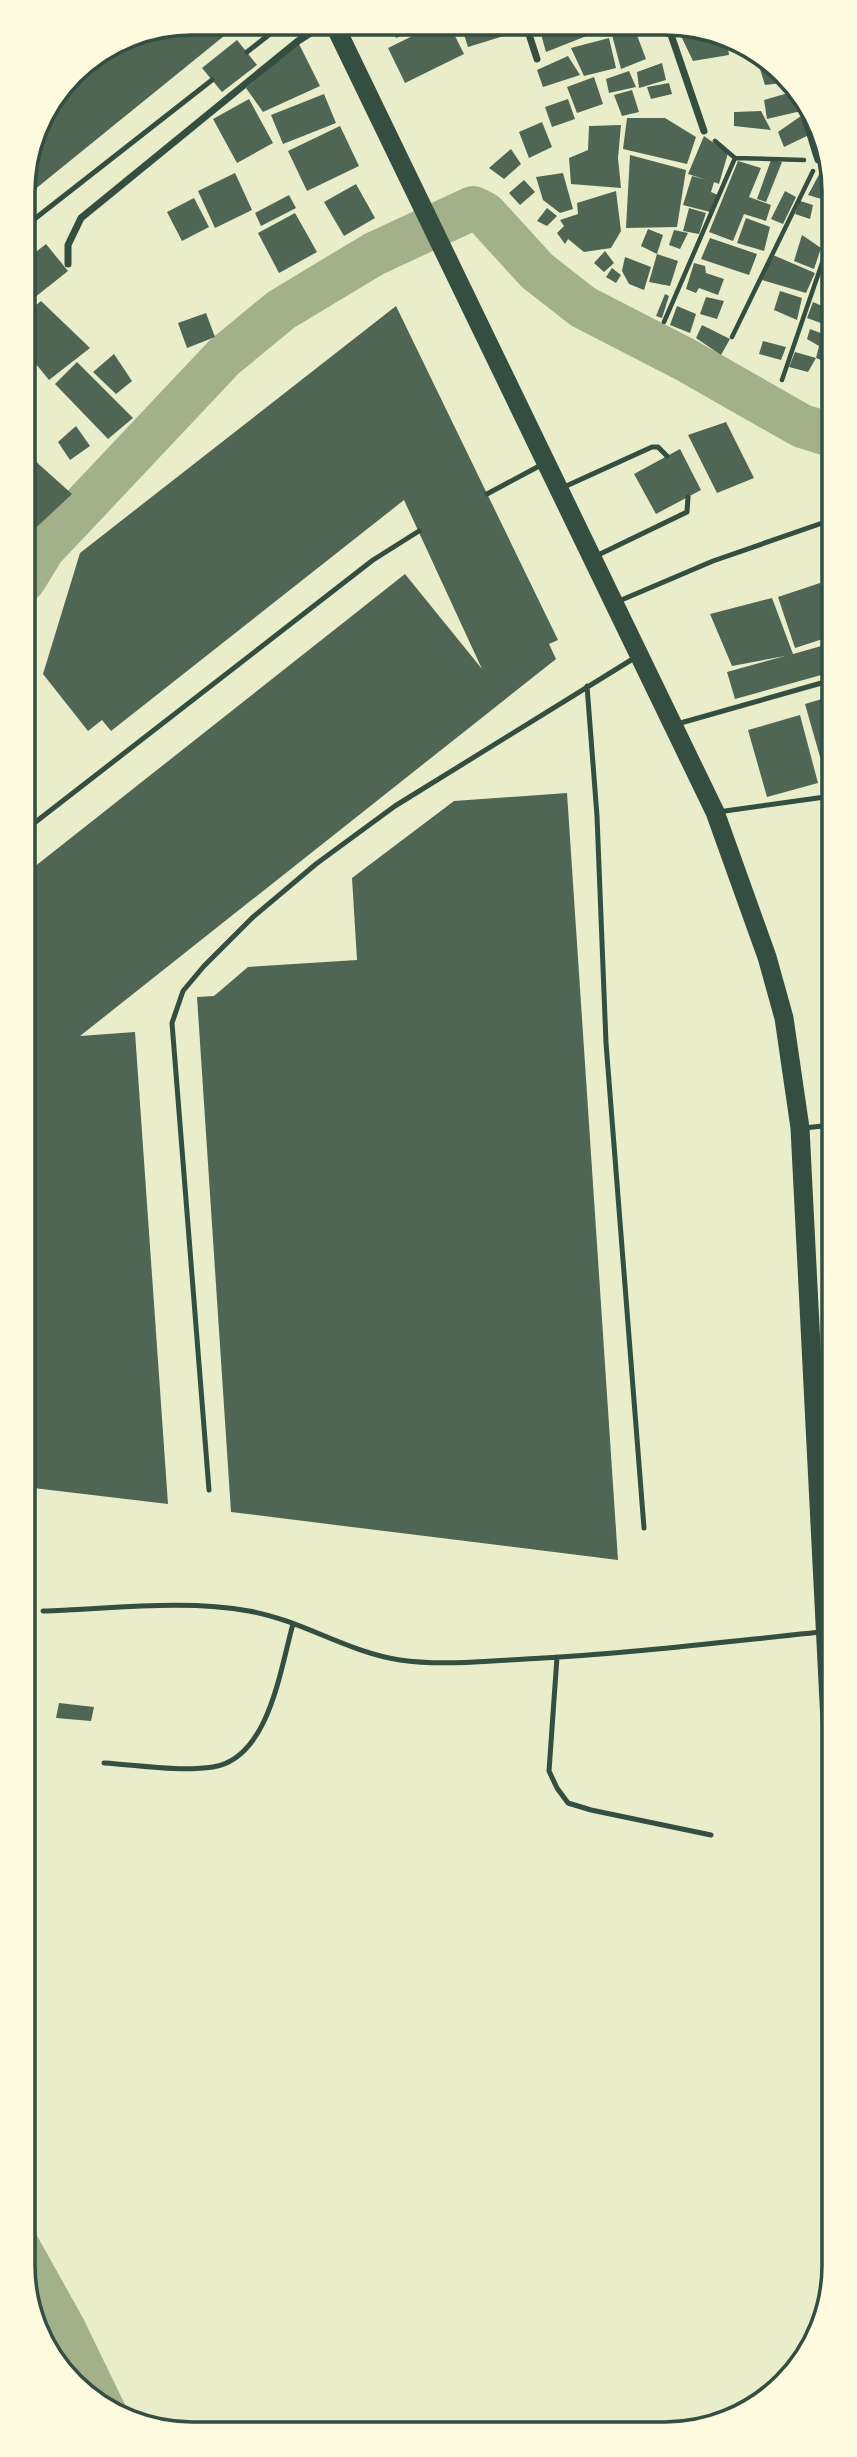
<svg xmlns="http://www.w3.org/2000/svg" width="857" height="2457" viewBox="0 0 857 2457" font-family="Mulish,sans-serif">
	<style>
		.water { fill: #a3b18a }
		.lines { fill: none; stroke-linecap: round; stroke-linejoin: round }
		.river { stroke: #a3b18a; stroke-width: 44 }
		.building { fill: #4f6655 }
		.path { stroke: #344e41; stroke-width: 4.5 }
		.service { stroke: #344e41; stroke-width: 5 }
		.minor { stroke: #344e41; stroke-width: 7 }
		.trunk { stroke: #344e41; stroke-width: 19 }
		.rim { fill: none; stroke: #344e41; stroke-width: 3.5 }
	</style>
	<rect width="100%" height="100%" fill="#e9edc9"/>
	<path class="water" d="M26,2216L83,2318L130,2415L73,2385L26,2298Z"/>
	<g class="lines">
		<path class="river" d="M24,580L43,549L224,357L281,310L374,254L473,208L485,214L537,271L583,307L686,360L802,426L831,435"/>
	</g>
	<path class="building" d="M192,23H240L23,199V181L40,117L80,65L128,36Z
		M389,24H426L396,38Z
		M437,24H449L464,54L405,83L388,48Z
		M461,25H504L507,35L468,47Z
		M543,25H585L589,35L546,52L539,27Z
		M685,26H698L735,46L728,48L729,55L693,61L681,36L688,37Z
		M635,30L646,59L621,69L612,35Z
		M609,38L616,68L584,76L571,48Z
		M237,40L257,65L222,92L202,68Z
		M299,44L320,86L263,112L246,88Z
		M568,56L580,75L543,87L537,70Z
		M662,63L666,80L639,88L637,72Z
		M767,63L785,73L790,82L765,85L759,66Z
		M629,71L636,87L609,93L606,79Z
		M594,77L603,104L577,113L567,87Z
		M669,83L672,94L651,99L647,87Z
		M632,90L639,112L622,116L614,95Z
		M795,91L801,111L767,119L764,100Z
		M324,94L336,123L283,144L271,115Z
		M249,99L273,143L237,163L213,119Z
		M568,99L575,119L552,127L545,107Z
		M761,111L771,130L734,126V112Z
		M801,116L809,135L784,147L778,132Z
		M627,118H665L696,137L687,164L623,149Z
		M542,122L552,147L529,158L519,132Z
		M621,125L618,158L621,188L571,184L569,158L588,150L589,126Z
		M340,126L359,166L307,191L288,151Z
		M704,136L728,153L719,184L714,182L711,192L718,195L710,212L683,205L692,176L707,180L688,174Z
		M511,149L521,164L504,179L489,168Z
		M630,155L686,170L677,227L626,228Z
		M771,160L782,162L766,202L757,199Z
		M738,161L761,168L749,197L771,205L766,221L744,214L733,241L709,232Z
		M821,171L831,182V202L808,195Z
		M235,173L252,210L215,228L198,191Z
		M563,173L573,209L560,213L543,200L536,177Z
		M524,180L535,192L520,205L509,193Z
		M356,184L375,218L344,236L324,202Z
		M616,191L621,231L611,248L584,252L568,239L565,244L557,233L564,226L560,220L578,214L577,203Z
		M785,191L796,197L783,224L771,219Z
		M289,195L296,208L261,226L255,213Z
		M194,198L209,227L182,241L167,212Z
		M800,201L813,205L810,219L795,214Z
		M547,208L557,216L547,226L537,221Z
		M689,208L706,213L699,234L683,231Z
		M295,213L317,252L279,273L258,233Z
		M746,218L770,227L764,251L737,243Z
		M648,229L663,235L657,254L641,246Z
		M674,230L688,233L680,249L669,245Z
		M802,235L821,248L814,269L794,261Z
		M710,238L757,254L749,275L701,259Z
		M46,244L68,271L34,298L23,284V262Z
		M605,251L614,263L604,272L594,263Z
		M657,254L678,261L670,286L649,282Z
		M773,255L815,273L806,293L762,280Z
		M830,256H831V288L821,286Z
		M625,257L651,267L644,290L629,284L622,271Z
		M694,263L705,266L706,273L724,279L718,295L699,288L696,293L686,289Z
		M612,268L621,275L616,283L606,277Z
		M780,291L802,298L797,320L774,310Z
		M665,294L669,296L662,318L656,316Z
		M706,297L724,301L717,319L700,314Z
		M41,301L90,348L49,380L23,348V316Z
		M813,302L831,310L829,326L807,318Z
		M396,306L558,640L549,644L556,659L80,1036L135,1032L168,1504L25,1487L24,875L405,574L482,669L404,500L111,731L102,720L88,731L43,674L80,553Z
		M677,306L696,314L690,333L670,325Z
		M206,313L215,337L187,348L178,323Z
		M702,325L730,339L721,355L696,338Z
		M810,329L831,337V364L816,358L819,346L807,339Z
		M763,341L786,347L781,360L759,354Z
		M795,352L816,358L808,372L789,367Z
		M114,354L132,381L116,394L93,372Z
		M77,362L133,418L108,439L55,384Z
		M726,422L754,478L717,493L688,435Z
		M76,426L90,446L70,460L58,442Z
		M680,449L701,490L656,514L634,474Z
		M33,459L72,494L24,539V470Z
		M820,583L832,619V636L795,648L778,597Z
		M772,598L793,654L832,643V672L735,699L727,672L785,656L732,666L710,614Z
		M832,696V784L828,785L805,704Z
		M800,715L818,783L767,797L748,730Z
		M567,793L618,1560L231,1512L197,997L214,996L248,967L357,960L352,878L454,801Z
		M832,899V932L825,933L822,900Z
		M59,1703L94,1707L91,1721L56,1718Z"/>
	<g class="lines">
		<path class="path" d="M735,158L804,160
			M664,322L735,158L715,141
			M732,337L813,171
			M782,380L831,237"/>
		<path class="service" d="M247,52L284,23
			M23,228L212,80
			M564,487L652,447H658L667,456
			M487,494L543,464
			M596,556L687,512L688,497
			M619,601L713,561L831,520
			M587,686L597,816L606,1043L644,1528
			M677,724L832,680
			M718,812L832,796
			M24,831L373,560L419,531
			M804,1128L832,1125
			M209,1490L172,1023L183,991L204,966L252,918L316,864L395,806L636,657
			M43,1611C108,1609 186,1599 249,1611C301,1620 347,1652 400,1660C441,1666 485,1661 526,1659C625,1654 723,1642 821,1632
			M557,1657L549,1771L557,1788L568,1803L591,1810L711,1835
			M104,1763C139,1765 178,1772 213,1767C269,1758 280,1670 293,1624"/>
		<path class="minor" d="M526,25L537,59
			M668,26L704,131
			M800,102L818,160L830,158
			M68,264V245L81,218L298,41L325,24"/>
		<path class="trunk" d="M334,24L715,812L767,957L784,1018L800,1128L833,1781"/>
	</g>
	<path d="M0 0H857V2457H0ZM192 35H665A157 157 0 0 1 822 192V2265A157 157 0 0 1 665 2422H192A157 157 0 0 1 35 2265V192A157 157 0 0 1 192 35Z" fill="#fefae0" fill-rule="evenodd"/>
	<path class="rim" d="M192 35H665A157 157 0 0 1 822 192V2265A157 157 0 0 1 665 2422H192A157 157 0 0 1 35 2265V192A157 157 0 0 1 192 35Z"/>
</svg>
